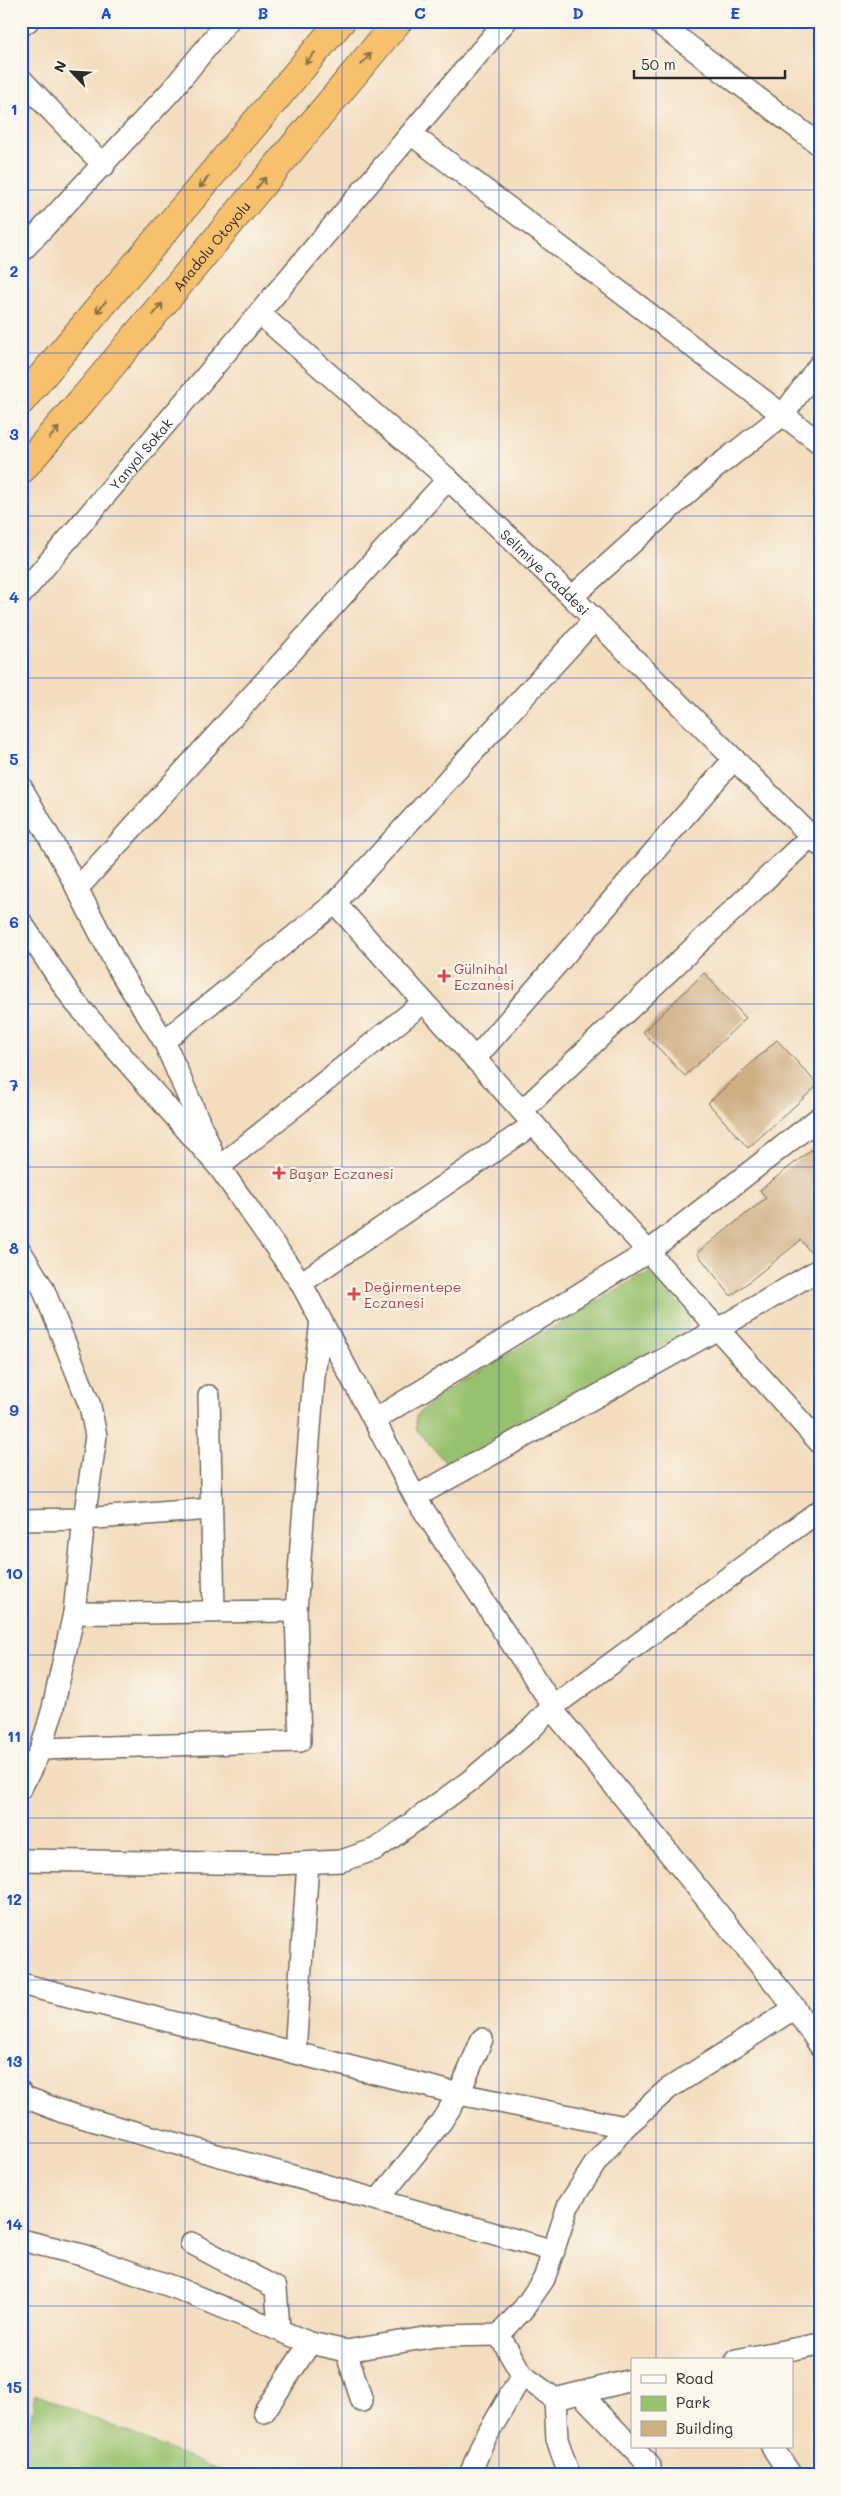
<svg xmlns="http://www.w3.org/2000/svg" width="841" height="2496" viewBox="0 0 841 2496" font-family="Mali,sans-serif">
	<style>
		.green { fill: #98c16d; stroke: #62764c }
		.building { fill: #ceae83 }
		.lines { fill: none; stroke-linecap: round; stroke-linejoin: round }
		.minor-casing { stroke: #71695e; stroke-width: 24 }
		.highway-casing { stroke: #71695e; stroke-width: 30 }
		.minor { stroke: #fff; stroke-width: 21 }
		.highway { stroke: #f7c06c; stroke-width: 28 }
		.oneway { stroke: #876e48 }
		.grid { fill: none; stroke: #1d4ed8; stroke-width: 1; stroke-opacity: 0.55 }
		.health-dot { fill: #e0444e; stroke: #fbf7ec; stroke-width: 2 }
		.labels { text-anchor: middle; dominant-baseline: central; stroke-width: 4.5; stroke-linejoin: round; paint-order: stroke }
		.street-label { font-size: 14px; fill: #2b2b2b; stroke: #fbf7ec }
		.health-label { font-size: 14px; fill: #be3a42; stroke: #fbf7ec; text-anchor: start }
		.neatline { fill: none; stroke: #1d4ed8; stroke-width: 2 }
		.grid-label { font-size: 16px; text-anchor: middle; font-weight: bold; fill: #1d4ed8 }
	</style>
	<rect width="100%" height="100%" fill="#fbf7ec"/>
	<filter id="ink" filterUnits="userSpaceOnUse"><feTurbulence type="fractalNoise" baseFrequency=".02" numOctaves="2"/><feDisplacementMap in="SourceGraphic" scale="10" xChannelSelector="R" yChannelSelector="G"/><feConvolveMatrix kernelMatrix="1 2 1 2 8 2 1 2 1" color-interpolation-filters="sRGB"/></filter>
	<filter id="wash" filterUnits="userSpaceOnUse"><feTurbulence type="fractalNoise" baseFrequency=".0096" numOctaves="4" result="noise"/><feDisplacementMap in="SourceGraphic" scale="20" xChannelSelector="R" yChannelSelector="G"/><feGaussianBlur stdDeviation="1.12" result="paint"/><feColorMatrix in="noise" values="0 0 0 0 0 0 0 0 0 0 0 0 0 0 0 0 0 1.4 0 .05"/><feComposite in="paint" operator="in"/></filter>
	<g filter="url(#wash)">
		<rect width="100%" height="100%" fill="#f3ddbe"/>
		<path class="green" d="M649,1273L689,1314V1327L685,1333L448,1465L416,1429V1416L440,1394L638,1277Z
			M35,2394L231,2475H21Z"/>
		<g id="blocks">
			<path class="building" d="M704,973L746,1018L685,1076L643,1032Z
				M777,1040L818,1085L748,1148L708,1103Z
				M820,1143V1244L810,1252L801,1240L731,1296L697,1253L766,1198L760,1190Z"/>
		</g>
	</g>
	<g filter="url(#ink)">
		<use href="#blocks" fill-opacity="0" stroke="#71695e" stroke-width="1"/>
		<g class="lines">
			<g class="minor-casing">
				<g id="minor">
					<path d="M656,21L820,145"/>
					<path d="M21,26L28,21"/>
					<path d="M21,79L104,166"/>
					<path d="M411,134L820,443"/>
					<path d="M21,252L171,91L228,21"/>
					<path id="s1" d="M259,313L448,479L572,597L820,845"/>
					<path id="s2" d="M21,595L506,21"/>
					<path d="M572,597L714,469L783,415L820,364"/>
					<path d="M21,787L65,865L119,970L164,1041L211,1149"/>
					<path d="M77,889L448,479"/>
					<path d="M335,903L820,1443"/>
					<path d="M21,922L74,1001L219,1167L301,1283L415,1497L553,1706"/>
					<path d="M164,1041L335,903L595,619"/>
					<path d="M475,1059L734,759"/>
					<path d="M522,1111L811,836"/>
					<path d="M219,1167L424,1002"/>
					<path d="M21,1252L43,1288L90,1406L96,1436L84,1519L74,1613L52,1712L41,1749L21,1788"/>
					<path d="M301,1283L534,1124"/>
					<path d="M209,1396L214,1611"/>
					<path d="M374,1420L648,1252L820,1117"/>
					<path d="M415,1497L718,1329L820,1269"/>
					<path d="M21,1520L84,1519L210,1509"/>
					<path d="M74,1613C148,1614 222,1611 296,1611"/>
					<path d="M551,1708L795,2008L820,2046"/>
					<path d="M41,1749L300,1741L296,1611L314,1376L321,1321"/>
					<path d="M21,1860L277,1864L341,1861L376,1849L471,1780L532,1728L551,1708L820,1510"/>
					<path d="M21,1984L459,2094L625,2127L668,2089L795,2008"/>
					<path d="M295,2053L308,1863"/>
					<path d="M21,2092L25,2097L63,2112L378,2200L554,2251"/>
					<path d="M378,2200L441,2122L459,2094L482,2039"/>
					<path d="M21,2240L82,2255L176,2288L310,2343L346,2351L436,2336L499,2335L524,2308L544,2279L568,2206L595,2164L625,2127"/>
					<path d="M191,2243L276,2288L279,2329"/>
					<path d="M346,2351L362,2401"/>
					<path d="M736,2360L820,2344"/>
					<path d="M522,2375L555,2399L632,2380"/>
					<path d="M580,2393L650,2466"/>
					<path d="M555,2399L557,2439L569,2475"/>
					<path d="M264,2412L310,2343"/>
					<path d="M772,2447L791,2475"/>
					<path d="M470,2475L482,2444L522,2375L499,2335"/>
				</g>
			</g>
			<g class="highway-casing">
				<g id="highway">
					<path d="M21,401L341,21"/>
					<path id="s3" d="M21,470L86,396L398,21"/>
				</g>
			</g>
			<use href="#minor" class="minor"/>
			<use href="#highway" class="highway"/>
		</g>
		<defs><path id="oneway-shaft" d="M-6 0H5M1.5-3L5.5 0L1.5 3" fill="none" stroke-width="1.6" stroke-linecap="round" stroke-linejoin="round" transform="scale(1.25)"/></defs>
		<g class="oneway">
			<use href="#oneway-shaft" transform="translate(310 58) rotate(131)"/>
			<use href="#oneway-shaft" transform="translate(366 59) rotate(-50)"/>
			<use href="#oneway-shaft" transform="translate(204 182) rotate(130)"/>
			<use href="#oneway-shaft" transform="translate(261 183) rotate(-50)"/>
			<use href="#oneway-shaft" transform="translate(101 307) rotate(130)"/>
			<use href="#oneway-shaft" transform="translate(158 309) rotate(-51)"/>
			<use href="#oneway-shaft" transform="translate(54 433) rotate(-49)"/>
		</g>
	</g>
	<path class="grid" d="M185,21V2475M342,21V2475M499,21V2475M656,21V2360M21,190H820M21,353H820M21,516H820M21,678H820M21,841H820M21,1004H820M21,1167H820M21,1329H820M21,1492H820M21,1655H820M21,1818H820M21,1980H820M21,2143H820M21,2306H820M656,2447V2475"/>
	<g class="health-dot">
		<path d="M441.5 968.5h5v5h5v5h-5v5h-5v-5h-5v-5h5z"/>
		<path d="M276.5 1165.5h5v5h5v5h-5v5h-5v-5h-5v-5h5z"/>
		<path d="M351.5 1286.5h5v5h5v5h-5v5h-5v-5h-5v-5h5z"/>
	</g>
	<g class="labels">
		<g class="street-label">
			<text stroke="none"><textPath href="#s3" startOffset="294">Anadolu Otoyolu</textPath></text>
			<text stroke="none"><textPath href="#s2" startOffset="185">Yanyol Sokak</textPath></text>
			<text stroke="none"><textPath href="#s1" startOffset="386">Selimiye Caddesi</textPath></text>
		</g>
		<g class="health-label">
			<text x="454" y="968">Gülnihal<tspan x="454" dy="16">Eczanesi</tspan></text>
			<text x="289" y="1173">Başar Eczanesi</text>
			<text x="364" y="1286">Değirmentepe<tspan x="364" dy="16">Eczanesi</tspan></text>
		</g>
	</g>
	<rect width="841" height="2496" fill="none" stroke="#fbf7ec" stroke-width="55"/>
	<rect x="631" y="2358" width="162" height="90" fill="#fbf7ec" stroke="#a8a59f"/>
	<rect x="641" y="2375" width="25" height="8" fill="#ffffff" stroke="#a8a59f"/>
	<text x="676" y="2384" font-size="15" fill="#2b2b2b">Road</text>
	<rect x="641" y="2396" width="25" height="15" fill="#98c16d" stroke="#a8a59f"/>
	<text x="676" y="2408" font-size="15" fill="#2b2b2b">Park</text>
	<rect x="641" y="2421" width="25" height="15" fill="#ceae83" stroke="#a8a59f"/>
	<text x="676" y="2434" font-size="15" fill="#2b2b2b">Building</text>
	<g transform="translate(72 72) rotate(295)" stroke="#fbf7ec" stroke-width="4" paint-order="stroke">
	<path d="M0-4L9 19L0 12L-9 19Z" fill="#2b2b2b"/>
	<text y="-8" font-size="14" font-weight="bold" text-anchor="middle" fill="#2b2b2b">N</text>
	</g>
	<path d="M634 70v8h151v-8" fill="none" stroke="#2b2b2b" stroke-width="2.5"/>
	<text x="641" y="70" font-size="15" fill="#2b2b2b" stroke="#fbf7ec" stroke-width="4" paint-order="stroke">50 m</text>
	<rect x="28" y="28" width="786" height="2440" class="neatline"/>
	<g class="grid-label">
		<text x="106" y="19">A</text>
		<text x="263" y="19">B</text>
		<text x="420" y="19">C</text>
		<text x="578" y="19">D</text>
		<text x="735" y="19">E</text>
		<text x="14" y="115">1</text>
		<text x="14" y="277">2</text>
		<text x="14" y="440">3</text>
		<text x="14" y="603">4</text>
		<text x="14" y="765">5</text>
		<text x="14" y="928">6</text>
		<text x="14" y="1091">7</text>
		<text x="14" y="1254">8</text>
		<text x="14" y="1416">9</text>
		<text x="14" y="1579">10</text>
		<text x="14" y="1742">11</text>
		<text x="14" y="1905">12</text>
		<text x="14" y="2067">13</text>
		<text x="14" y="2230">14</text>
		<text x="14" y="2393">15</text>
	</g>
</svg>
